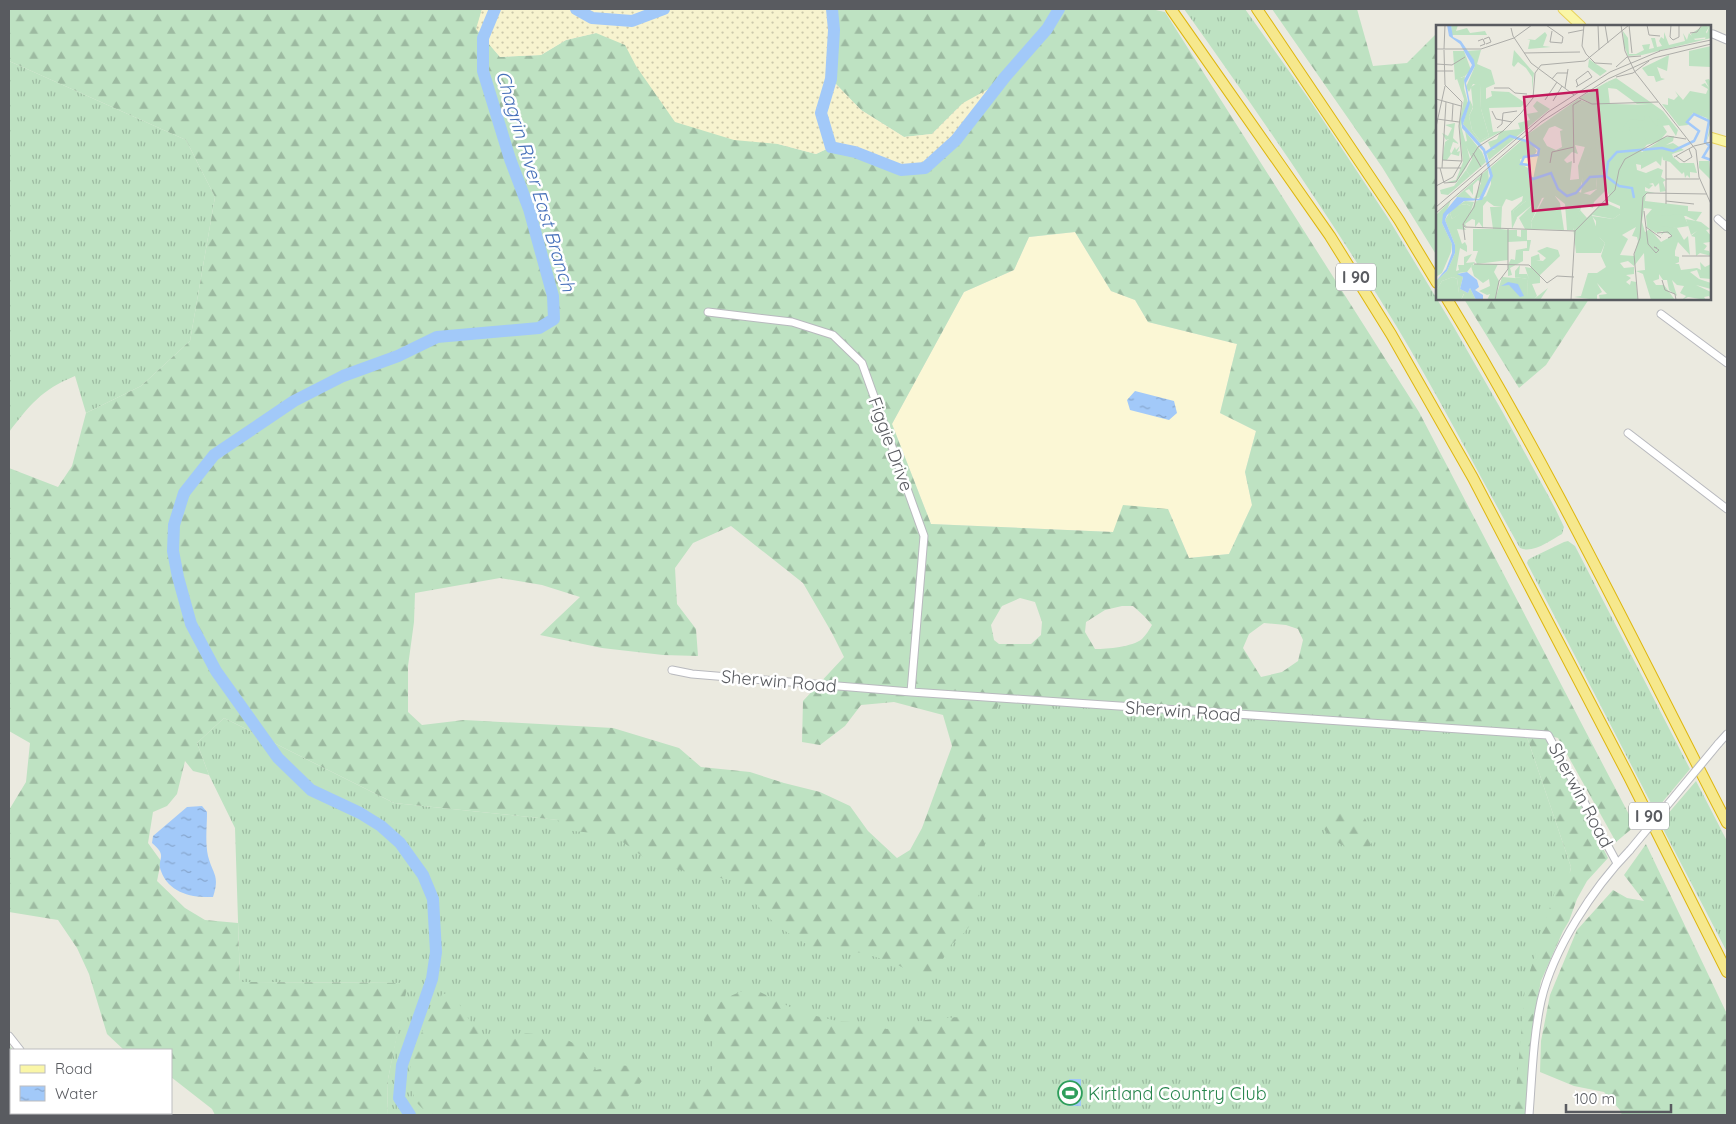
<svg xmlns="http://www.w3.org/2000/svg" width="1736" height="1124" viewBox="0 0 1736 1124" font-family="Quicksand,sans-serif">
	<style>
		.commercial { fill: #fbf7d5 }
		.grass { fill: url(#grass-tufts) }
		.forest { fill: url(#forest-firs); fill-rule: evenodd }
		.sand { fill: url(#sand-dots) }
		.water { fill: url(#water-ripples) }
		.lines { fill: none; stroke-linecap: round; stroke-linejoin: round }
		.river { stroke: #a2c9f9; stroke-width: 12 }
		.minor-casing { stroke: #b8b9be; stroke-width: 9 }
		.major-casing { stroke: #e8d25d; stroke-width: 11 }
		.highway-casing { stroke: #deb60e; stroke-width: 12 }
		.minor { stroke: #fff; stroke-width: 7 }
		.major { stroke: #faf6a7; stroke-width: 9 }
		.highway { stroke: #f6e88d; stroke-width: 10 }
		.minor-bridge-casing { stroke: #b8b9be; stroke-width: 9; stroke-linecap: butt }
		.minor-bridge { stroke: #fff; stroke-width: 7 }
		.labels { text-anchor: middle; dominant-baseline: central; stroke-width: 5; stroke-linejoin: round; paint-order: stroke }
		.shield { fill: #fff; stroke: #8b8c90; stroke-width: 1 }
		.shield-label { font-size: 16px; font-weight: bold; fill: #595b60 }
		.street-label { font-size: 18px; fill: #595b60; stroke: #fff }
		.leisure-label { font-size: 18px; fill: #27864d; stroke: #fff; text-anchor: start }
		.water-label { font-size: 19px; font-style: italic; fill: #4771ba; stroke: #fff }
		.inset-river { fill: none; stroke: #a2c9f9; stroke-width: 2.5 }
		.inset-road { fill: none; stroke: #adada9; stroke-width: 1 }
		.view { fill: #c2185b; fill-opacity: 0.15; stroke: #c2185b; stroke-width: 2.5 }
		.inset-edge { fill: none; stroke: #595b60; stroke-width: 2.5 }
	</style>
	<defs>
		<pattern id="grass-tufts" width="24" height="20" patternUnits="userSpaceOnUse" patternTransform="scale(1.25)"><rect width="24" height="20" fill="#bee2c2"/><path d="M3 7l-1-3M5 7V3M7 7l1-3M15 17l-1-3M17 17v-4M19 17l1-3" fill="none" stroke="#9dbaa1"/></pattern>
		<pattern id="forest-firs" width="22" height="20" patternUnits="userSpaceOnUse" patternTransform="scale(1.25)"><rect width="22" height="20" fill="#bee2c2"/><path d="M5 1l3.5 6h-7zM16 11l3.5 6h-7z" fill="#9dbaa1"/></pattern>
		<pattern id="sand-dots" width="8" height="8" patternUnits="userSpaceOnUse" patternTransform="scale(1.25)"><rect width="8" height="8" fill="#f7f3cf"/><path d="M2 2h.1M6 6h.1" fill="none" stroke="#cbc8ab" stroke-width="1.8" stroke-linecap="round"/></pattern>
		<pattern id="water-ripples" width="26" height="14" patternUnits="userSpaceOnUse" patternTransform="scale(1.25)"><rect width="26" height="14" fill="#a2c9f9"/><path d="M2 4q2-2 4 0t4 0M15 11q2-2 4 0t4 0" fill="none" stroke="#87a6cd"/></pattern>
	</defs>
	<rect width="100%" height="100%" fill="#ebeae0"/>
	<path class="commercial" d="M1075,232L1111,291L1135,300L1148,322L1237,344L1220,413L1256,431L1245,472L1252,505L1229,554L1189,558L1168,509L1113,532L931,524L892,424L964,292L1014,270L1029,237Z"/>
	<path class="grass" d="M1184,9H1245L1311,102L1388,218L1452,324L1502,411L1555,508L1564,527L1562,534C1551,540 1533,554 1520,548C1474,466 1431,381 1381,301C1319,201 1252,104 1184,9Z
		M9,61L186,140L215,197L190,341L141,386L86,413L75,376C41,390 30,405 9,432Z
		M1568,541L1575,546L1690,769L1655,811L1527,563L1528,560L1531,558L1564,542Z
		M978,699L1527,737L1571,867L1563,901L1528,990L1521,1115H387L388,1079L407,983L240,982L235,828L209,775L197,743L224,718L394,803L607,825L936,869Z
		M1696,781L1727,841V952L1660,823Z
		M9,1045L13,1050H11V1111L9,1114Z"/>
	<path class="forest" d="M9,9H482L477,29L500,57L541,55L566,40L596,33L623,29L778,144L816,154L831,147L855,152L901,170L963,103L932,134L904,137L861,110L831,79L834,30L832,9H1151L1165,12L1419,412L1635,826L1616,842L1558,738L1528,730L1280,713L1000,700L989,731L984,846L979,886V914L964,933L951,945L935,973L915,974L892,962L866,954L846,950L811,947L777,926L754,902L740,882L671,868L646,859L620,840L603,834L564,830L558,820L394,803L224,718L197,743L209,775L193,771L185,761L177,794L167,806L153,812L148,843L161,861L157,881L185,908L205,920L238,923L240,982L408,983L388,1079L387,1115H215L212,1109L171,1077V1050H124L107,1034L89,974L77,948L58,920L9,912V810L26,782L30,743L9,731V468L58,487L72,466L86,413L141,386L190,341L215,197L186,140L9,61ZM1075,232L1111,291L1135,300L1148,322L1237,344L1220,413L1256,431L1245,472L1252,505L1229,554L1189,558L1168,509L1123,505L1113,532L931,524L892,424L964,292L1014,270L1029,237ZM731,526L803,583L832,633L844,657L803,701L802,742L820,745L845,726L861,705L894,702L943,715L952,746L922,828L910,850L897,858L868,831L850,806L820,792L784,783L750,772L701,767L679,748L613,728L464,720L422,725L408,712V666L414,622L415,593L500,578L542,585L580,597L540,635L602,648L663,655L698,656L696,629L677,604L675,568L693,543ZM1020,598L1035,602L1042,622L1041,635L1031,644H999L994,640L991,625L1002,606ZM1122,606H1133L1144,616L1152,625C1149,630 1146,635 1142,639C1132,647 1108,649 1095,649L1085,632L1086,622L1105,610ZM1264,623L1286,625L1298,629L1303,640L1298,661L1282,672L1261,677L1243,648L1249,634Z
		M1272,9H1357L1373,66L1407,63L1437,33V256L1382,167Z
		M1464,299H1589L1546,365L1519,388Z
		M1527,737L1547,738L1608,858L1587,881L1577,899L1569,921L1563,931L1541,981L1534,1017L1525,1115H1514L1525,987L1555,891L1561,877L1570,872L1571,867Z
		M1344,812H1356L1364,816L1374,838L1369,848C1350,854 1322,838 1320,817L1322,813Z
		M1646,844L1727,1014V1115H1622L1620,1110L1604,1092L1574,1086L1540,1072L1541,1041L1550,995L1577,930L1613,890L1627,898L1644,901L1624,875Z
		M752,988L794,1009L812,1015L837,1021L854,1022L887,1029L925,1020L959,1017L977,1019L993,1037L990,1085L983,1115H681L705,1087L712,1069L713,1043L702,1015C718,1003 732,993 752,988Z
		M452,993L470,1021L486,1038C499,1039 500,1037 512,1034C530,1032 568,1035 580,1048C586,1054 591,1063 596,1070L618,1065L630,1066L642,1081L612,1115H429L415,1101L409,1072L427,1016L437,1007L442,994Z"/>
	<path class="sand" d="M482,9H832L834,30L831,79L861,110L904,137L932,134L963,103L1003,81L956,140L925,168L901,170L855,152L831,147L816,154L778,144L734,140L675,122L636,66L625,45L596,33L566,40L541,55L500,57L476,29Z"/>
	<path class="water" d="M1135,391L1174,401L1177,413L1169,420L1130,410L1127,400Z
		M202,806L207,812C207,827 205,842 208,856C213,875 220,875 213,897C192,898 169,893 161,871C156,858 169,857 152,843L153,836L187,807Z
		M1069,1079H1081V1106H1068V1103H1070V1098H1059V1088H1069Z"/>
	<g class="lines">
		<path class="river" d="M576,9L592,18L632,21L664,9
			M832,9L834,30L831,79L821,113L831,147L855,152L901,170L925,168L956,140L1005,77L1047,29L1059,9
			M410,1115L399,1098L402,1065L432,979L436,952L433,899L423,875L400,843L381,826L360,813L311,790L278,758L216,671L191,624L178,577L173,551L174,525L184,493L214,455L294,401L343,376L398,356L437,337L539,328L554,319L553,296L529,209L510,159L483,71V38L495,9"/>
		<g class="minor-casing">
			<path id="minor" d="M1713,34L1727,40
				M1718,219L1727,227
				M708,312L792,322L833,335L862,363L924,536L911,692
				M1661,314L1727,363
				M1628,433L1727,509
				M672,670L692,674L911,692L1548,735L1617,863
				M1718,744L1727,734
				M9,1036L20,1050
				M71,1113L73,1115
				M1529,1115C1532,1077 1533,1038 1541,1001C1553,949 1593,888 1630,850"/>
		</g>
		<g class="major-casing">
			<path id="major" d="M1563,9L1581,26
				M1710,137L1727,142"/>
		</g>
		<g class="highway-casing">
			<path id="highway" d="M1171,9L1330,236L1391,334L1473,478L1629,777L1727,972
				M1257,9L1399,220L1437,283
				M1447,299C1550,468 1636,647 1727,823"/>
		</g>
		<use href="#minor" class="minor"/>
		<use href="#major" class="major"/>
		<use href="#highway" class="highway"/>
		<g class="minor-bridge-casing">
			<path id="minor-bridge" d="M1630,850L1718,744"/>
		</g>
		<use href="#minor-bridge" class="minor-bridge"/>
	</g>
	<defs>
		<g id="stadium-ring" transform="scale(1.25)"><circle r="9.5" fill="#fff" stroke="#2e9e5b" stroke-width="1.5"/><path d="M0-5a6.5 5 0 1 0 0 10a6.5 5 0 1 0 0-10ZM-3.5-1.8h7v3.6h-7Z" fill="#2e9e5b"/></g>
	</defs>
	<g fill-rule="evenodd">
		<use href="#stadium-ring" x="1070" y="1093"/>
	</g>
	<g class="labels">
		<g class="shield">
			<rect x="1336" y="263.5" width="40" height="27" rx="4"/>
			<rect x="1629" y="802.5" width="40" height="27" rx="4"/>
		</g>
		<g class="shield-label">
			<text x="1356" y="277">I 90</text>
			<text x="1649" y="816">I 90</text>
		</g>
		<g class="street-label">
			<text transform="translate(891 444) rotate(70)">Figgie Drive</text>
			<text transform="translate(779 681) rotate(5)">Sherwin Road</text>
			<text transform="translate(1183 711) rotate(4)">Sherwin Road</text>
			<text transform="translate(1581 795) rotate(62)">Sherwin Road</text>
		</g>
		<g class="leisure-label">
			<text x="1088" y="1093">Kirtland Country Club</text>
		</g>
		<g class="water-label">
			<text transform="translate(536 181) rotate(73)">Chagrin River East Branch</text>
		</g>
	</g>
	<g transform="translate(1436 25)">
		<rect width="275" height="275" fill="#ebeae0"/>
		<path d="M17,26H28L35,45L29,51L19,55ZM153,34L160,39L171,46L164,51L152,42ZM180,53L227,86L242,105L240,111L233,100L226,101L205,127L196,130L178,158L160,153L161,164L145,169L149,120L138,118L137,81L145,78L214,80L201,79L171,57ZM41,58L44,60L45,84L53,111L44,116L36,105L33,91L37,83L35,62ZM29,106L46,127L50,137L34,151L30,145L36,134L28,117L31,116ZM109,171H119L124,178L128,205L96,204L95,197ZM90,176H95L96,180L80,193L77,186ZM168,177L184,184V189L177,194L156,190L164,213L169,218L165,228H140L137,201L144,185L151,193ZM31,179L35,182L16,194L14,188L19,181ZM54,182H66L65,204L72,205V235L41,239L39,235L42,226H37V204H57ZM72,205H81V211L85,212V205H91V216L72,217ZM17,252L21,254L23,268H28L25,275H0V266L6,256ZM66,252L91,254L92,275H59Z" fill="#bee2c2"/>
		<path d="M15,0H22L20,6L31,3L34,8L49,6L51,10H16ZM270,0H275V13L206,30L192,31L188,20L187,6L192,13L193,29H200L208,25L206,20L214,19L213,24L218,23L215,13H219L221,22L226,21L223,16L225,12L228,14V7L233,20L249,16L247,8L251,15L253,8L259,15L269,14L273,2ZM109,7L111,10L107,21L115,22L92,24L94,15L91,14L99,15ZM275,21V42L253,41V26ZM45,25L41,39L55,45L59,59L50,63V74L56,71L55,66L73,67L89,78L85,82L53,83L57,107L84,104L82,98L94,95L91,89L102,87L97,81L101,76L114,84L53,135L50,126L60,124H55L52,117L61,114L64,107L44,118L27,99L34,75L37,82L33,91L36,105L44,116L53,111L45,84L44,60L37,59L33,67L30,62L39,41L31,26ZM78,25L98,48L96,65V52L90,43L82,37L78,42L76,40ZM233,30L231,46L221,42L225,53L229,54L220,57L218,51H212L206,43ZM19,48L25,53L29,51L28,63L32,78L25,101L34,134L30,143L21,156L16,158L11,157L20,155L27,137L23,99L28,74ZM273,54L275,58V105L270,118L274,102L271,93L257,88L251,96L252,100L243,101L226,79L232,80V73L238,75L242,71L239,66L247,75L254,66L270,69L272,64L265,60L269,58L273,63L269,55ZM171,57L182,64L172,63L174,80H153L145,78L137,82L138,116H152L156,120L143,167L154,170L161,164L160,153H171L172,147L179,156L189,132L188,127H206L222,117L210,120L212,117L207,111L213,107L211,103L193,102L196,114L193,120L179,127L170,137L158,131L160,115L181,112V107L188,106L180,103H186L194,94L209,96L208,91H213L221,102L222,93L231,107L226,113L238,111L237,116L230,120L237,118L248,125L236,129L237,132L244,138H258L261,148L254,147V153L251,150L249,153L248,147L246,149L234,137L227,135L226,131L225,141L220,136L205,144V140L200,139L201,145L210,148L222,143L227,145L225,152L230,155L227,157L230,166L224,167L223,158L219,162L217,158L213,159L217,160L213,164L209,162V166L219,168H210L209,176L252,181V186L266,187L260,196L250,191H225V199L241,203L248,215L252,211L254,230L242,217L239,226V231L243,232V237L239,239H243L245,245L261,243L265,245L264,237L269,242L275,239V254L264,253L261,245L254,247L263,254L275,258V264L260,260L275,267V274L273,271L268,272L270,275L252,272L246,275L250,271L244,268L248,261L241,260L236,255L241,271L233,265L231,255H227L223,249V254L217,256L220,260H228L239,275H215L207,249L200,246L209,245L208,228L198,241L192,236L184,238L188,243L198,242V249L190,250L195,253L190,257L194,260L195,256L200,257L202,275H164L163,270L171,269L161,258L166,267L161,270V275L138,272L145,271L152,248H161L170,242L165,231L169,218L160,209V196L156,191L177,194L184,189V181L170,175L173,171L171,164L158,177L157,183L146,180L137,205H131L129,179L119,171L106,173L95,197L96,204H89L83,193L96,180L95,176H90L77,186L81,193L76,204L75,186L86,176L87,171L76,176L70,174L66,182L58,181L51,176L47,181V203L43,197L39,202V195L36,194L29,199L31,202L26,199L30,205L21,204L26,219L29,217L31,221V227L24,223L20,246L23,245L22,240H28V232L36,229L30,238L39,237L31,247L22,248L27,252L24,264L32,268L34,263L40,275H25L28,269L23,268L21,254L17,252L6,256L0,266V256L11,246L19,228V220L9,195L15,185L29,176L38,177L33,191L39,177L50,171L55,159V142L85,116L90,115L92,109L142,74L156,79L143,73ZM119,101L127,105L124,106L126,122L120,125L111,121L107,114L113,103ZM139,120L149,122L142,141L143,154L134,155L136,136L131,138L128,135L136,127L142,129ZM99,122L103,126L98,143L86,133L98,131L101,126ZM31,179L34,181L16,194L14,188L19,181ZM208,183L216,184L210,191L211,202L220,208L227,206L225,210L229,207L236,211L225,217L214,204L209,207L206,197ZM200,202L196,211L201,212L202,216L198,231L184,230L192,214L186,210ZM19,98L17,113L23,119L17,117L14,126L15,129L19,122L20,125L24,121L21,127L24,126L23,131L15,129L11,135H6L9,117L13,114L10,115L6,108L12,111L16,103L9,100ZM52,144L53,157L45,172L38,174L45,158L42,155L37,160V170L33,164L29,166L37,174L20,172ZM30,145L34,151L12,170L5,169L4,165L18,161ZM15,175L6,198L16,219L15,227L6,248L0,252V190ZM250,194L265,197L274,204L270,205L275,211V224L274,217L267,218L271,221L268,225L273,226L275,231L264,228L260,231L259,212L255,211L261,206L255,210ZM91,215H95L93,226H87V236L74,243L76,250L72,251V240L75,234L79,235L80,225L91,223ZM111,222L122,225L124,231L104,250V258L96,259L101,271L98,274L112,263L104,275H92L91,254L79,252V246L84,240L83,249H91L93,254L89,242L95,243V232L103,229L104,235H100L107,236L110,233L101,226ZM39,239H62L58,247L63,256L59,275H51L54,269L51,270L43,266L54,261L53,254L47,258L38,251L35,241Z" fill="#bee2c2" fill-rule="evenodd"/>
		<path d="M268,0L273,2L270,7L273,12L256,14L255,9ZM263,136H273L275,155L263,143ZM79,252L91,254L92,275H84L88,268Z" fill="#bee2c2"/>
		<path d="M97,120L103,126L97,154L93,152L94,144L85,139L84,134L98,131L101,126Z" fill="#f7f3cf"/>
		<path d="M247,189L253,201L240,203L225,201V191Z" fill="#bee2c2"/>
		<path d="M11,0H15L17,12L25,16L38,35L39,41L30,58L34,78L27,99L49,124L57,151L46,175L28,176L11,190L9,195L19,220V228L11,246L0,256L10,244L16,228V219L6,198L7,189L21,172L43,174L54,151L47,126L26,103L25,94L32,76L28,55L36,40L24,19L13,11ZM31,247L41,255L43,262L39,265L47,270V275H40L34,263L32,268L24,264L27,252L21,249ZM72,257L82,259L88,271L84,272L73,260L65,261Z" fill="#a2c9f9"/>
		<path class="inset-river" d="M273,122L267,132L275,135M48,129L74,111L93,117L103,124L102,130L88,132L85,139L93,140L94,152L97,154L115,148L122,164L131,171L140,168L154,152L170,151L172,137L181,127L226,123L237,126L258,116L263,106L251,97L258,89L273,96L269,117L275,122M170,151L183,161L196,163L198,173"/>
		<path class="inset-road" d="M110,0L127,12L126,18L114,17L116,6M148,0L146,21L150,29L159,38L176,39M162,0L163,25M169,0L172,18M185,0L189,26L199,47L260,125L263,152L275,179M193,0L196,28M211,0L213,10L224,11M235,0L234,12L237,15L243,12V0M75,3L77,11L95,38L138,70M132,8L147,5M254,8L261,7L266,0M48,14L53,12L55,17L50,19M42,16L47,14L49,19L44,21M0,24H45L78,13L96,0M8,24L9,0M223,26L275,15M88,28L144,27M0,39L16,40L29,32M180,42L191,32L205,31M0,46H17M180,52L197,48L213,36M116,54L121,48H132M142,61L140,55L152,46M140,62L156,52L152,46M58,63H73L79,68L91,69M129,63L132,44M143,73L156,79L222,77M0,74L25,81M109,75L121,57M117,76L126,61M56,86L60,94L76,97M1,94L23,97M16,96L17,79M0,102L9,61M61,103L66,99L67,88L81,86M258,121L275,117M37,128L45,142M240,131L248,137L256,132L253,124M238,132L258,121M6,135L26,136M114,138L116,127L138,122M138,138L137,80L145,75M0,143H25M4,143L8,158M6,143L10,77M46,148L38,182L27,199L29,202L139,206M230,154H263M8,158L20,157L42,122L67,106L85,88L97,73L99,48L105,40L149,36L193,0M0,161L17,152L26,136L23,101L26,77L9,60L8,25M230,176L258,179M230,179V136M0,182L112,87L174,47L224,26M208,186L212,219L220,228L223,225L220,223L218,222L221,223M0,188L105,97L172,54L218,33L275,19M27,199L29,215M210,202L225,213M139,206L179,165L183,145L189,134L231,111L250,114M221,208L232,207L236,211L232,213M246,231H275M38,239L93,240L111,258L121,251L138,252M226,255L229,265L239,269L240,275M59,275L63,256L72,244V204M135,275L139,206M202,275L198,229L204,213L207,172L211,168L271,169"/>
		<path class="view" d="M161,65L171,179L97,186L88,72Z"/>
		<rect width="275" height="275" class="inset-edge"/>
	</g>
	<rect width="1736" height="1124" fill="none" stroke="#595b60" stroke-width="20"/>
	<rect x="10" y="1049" width="162" height="65" fill="#ffffff" stroke="#bdbdbf"/>
	<rect x="20" y="1065" width="25" height="8" fill="#faf6a7" stroke="#bdbdbf"/>
	<text x="55" y="1074" font-size="15" fill="#595b60">Road</text>
	<rect x="20" y="1086" width="25" height="15" fill="url(#water-ripples)" stroke="#bdbdbf"/>
	<text x="55" y="1099" font-size="15" fill="#595b60">Water</text>
	<path d="M1566 1104v8h105v-8" fill="none" stroke="#595b60" stroke-width="2.5"/>
	<text x="1574" y="1104" font-size="15" fill="#595b60" stroke="#ffffff" stroke-width="4" paint-order="stroke">100 m</text>
</svg>
